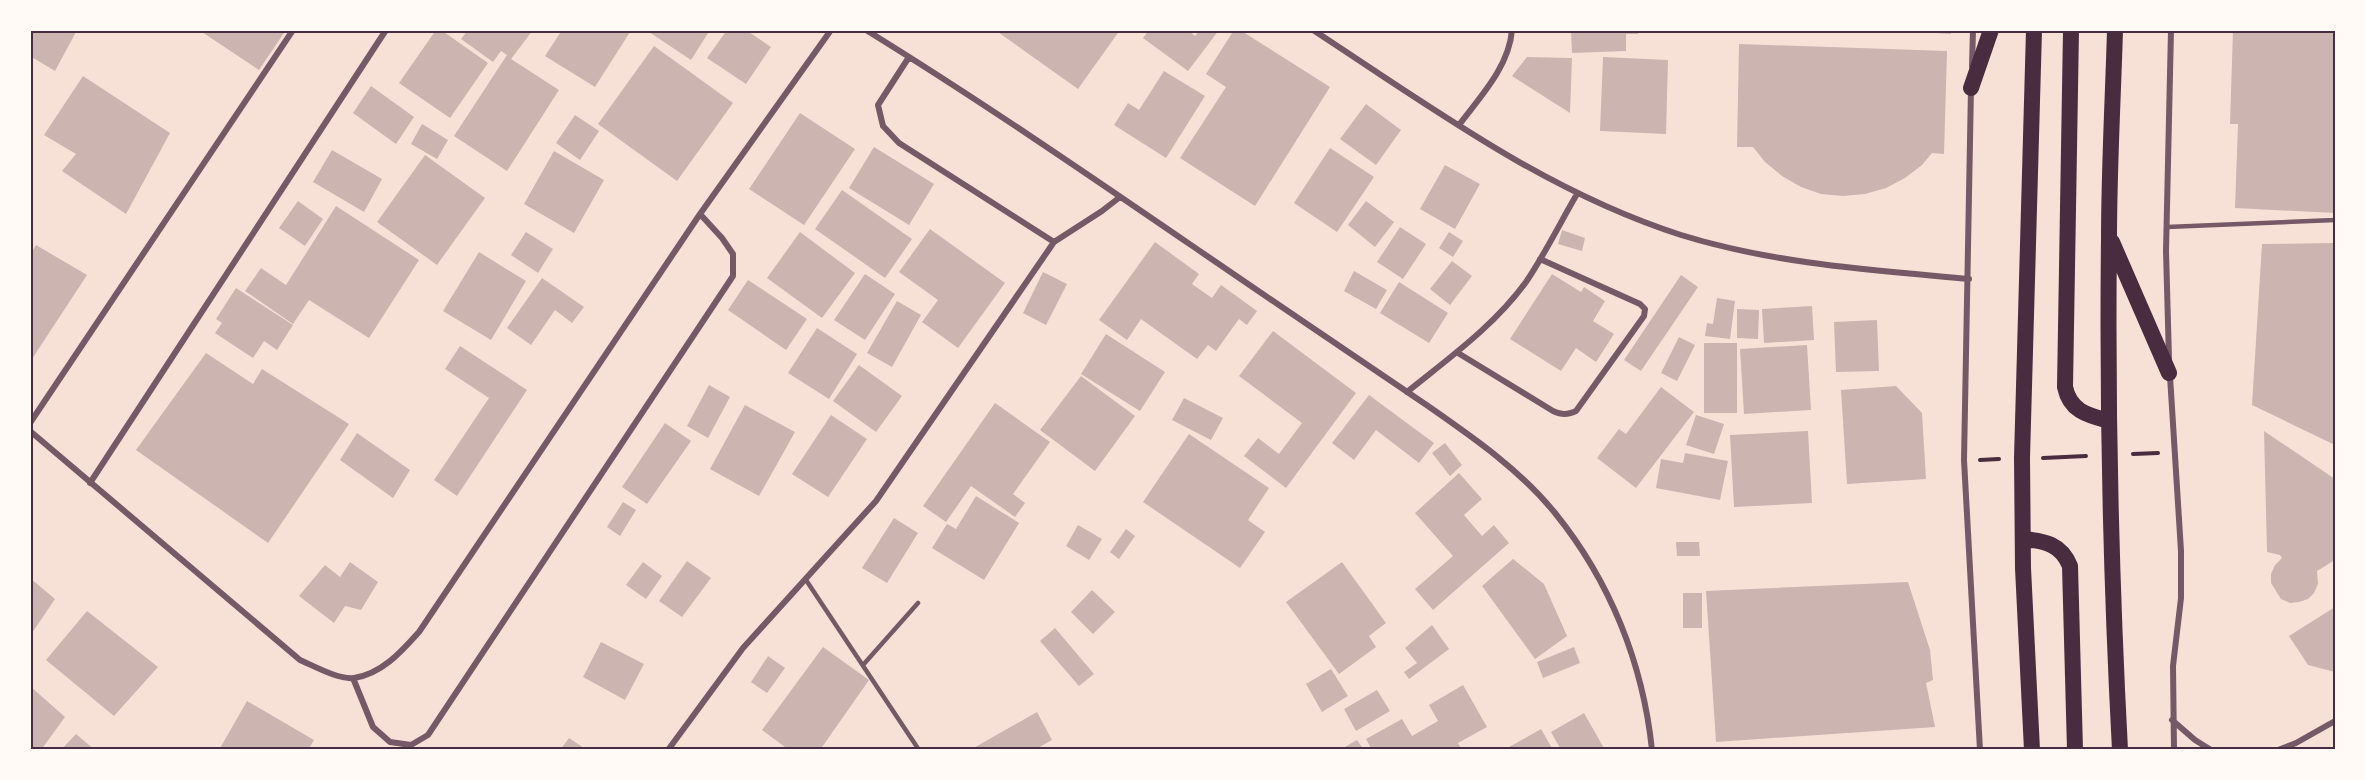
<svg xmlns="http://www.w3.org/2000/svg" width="2365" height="780" viewBox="0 0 2365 780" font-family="'Fira Sans Condensed',sans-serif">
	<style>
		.building { fill: #ccb4b1 }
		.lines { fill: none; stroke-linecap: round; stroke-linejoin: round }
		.path { stroke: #4a2c40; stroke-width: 4 }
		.service { stroke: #755966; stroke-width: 4.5 }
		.minor { stroke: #755966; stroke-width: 6 }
		.trunk { stroke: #4a2c40; stroke-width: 16 }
		.neatline { fill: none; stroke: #4a2c40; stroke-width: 2 }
	</style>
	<rect width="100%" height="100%" fill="#f7e1d7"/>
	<path class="building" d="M30,30H77L55,71L30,56Z
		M199,30H286L259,70Z
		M436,30H441L488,63L450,118L399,83Z
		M468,30H533L511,59L559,90L507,171L454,136L507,55L501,51L493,62L461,39Z
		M562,30H626L630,32L595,87L545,56Z
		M646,30H710L691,60Z
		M727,30H746L771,47L746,84L707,58Z
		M995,30H1120L1078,89Z
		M1149,30H1188L1195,36L1200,30H1219L1188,71L1143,38Z
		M1234,30H1240L1330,87L1255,206L1180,158L1226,87L1206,74Z
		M1571,30H1638V34H1626V51L1572,53Z
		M1918,30H1951V34L1918,32Z
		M2233,30H2335V213L2235,208L2238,124H2230Z
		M1739,44L1947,51L1944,154L1932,153L1922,165L1905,178L1886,188L1865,194L1843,196L1821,194L1801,187L1782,176L1765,162L1753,147H1737Z
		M654,46L733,103L677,181L598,124Z
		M1527,57L1572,58L1570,113L1512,76Z
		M1603,57L1668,60L1666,134L1600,131Z
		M1164,71L1205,96L1166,158L1114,125L1128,103L1139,110Z
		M83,76L170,133L126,214L62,171L76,154L44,135Z
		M371,86L414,117L396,144L353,113Z
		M1366,104L1401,130L1376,165L1340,139Z
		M800,113L855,149L804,225L749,189Z
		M575,115L599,131L580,160L556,143Z
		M422,124L448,140L437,159L411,144Z
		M874,147L934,184L909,225L849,188Z
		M1330,148L1374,177L1337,232L1294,203Z
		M332,150L382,179L364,212L313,182Z
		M554,151L604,180L574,233L524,204Z
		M425,155L485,198L437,265L377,222Z
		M1445,165L1480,184L1455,229L1420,209Z
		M842,190L912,239L885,278L815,229Z
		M298,201L323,219L305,246L279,228Z
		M1366,201L1394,222L1375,247L1348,225Z
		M336,206L419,260L369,338L309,300L293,324L245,291L261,268L286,285Z
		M1400,227L1426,244L1403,279L1377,262Z
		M930,229L1005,283L958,348L922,322L938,300L899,272Z
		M1562,230L1585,238L1582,251L1558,244Z
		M526,232L553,249L538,273L511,255Z
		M800,232L855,273L822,318L767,278Z
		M1449,232L1463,241L1453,257L1439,248Z
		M1155,242L1199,274L1192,284L1212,298L1221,285L1257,311L1247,325L1239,319L1216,351L1208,345L1197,359L1141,319L1127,340L1099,320Z
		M2335,243V445L2252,405L2262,244Z
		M36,245L87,275L30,362V255Z
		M479,252L526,281L491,340L443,311Z
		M1452,261L1472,276L1450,305L1430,289Z
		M1354,271L1387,290L1376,309L1344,291Z
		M1043,272L1067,284L1046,325L1023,313Z
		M865,274L895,294L865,340L834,320Z
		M1552,274L1581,292L1584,287L1605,301L1593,321L1614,334L1596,362L1576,348L1561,371L1510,339Z
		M1681,275L1698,287L1641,371L1624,360Z
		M542,278L584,307L572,323L555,310L531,345L507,328Z
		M748,280L807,319L786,350L728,310Z
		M1399,282L1448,313L1429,343L1380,313Z
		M236,288L293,325L277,350L264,341L253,358L215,333L222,323L216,319Z
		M1717,298L1735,301L1730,339L1705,336L1707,323L1713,324Z
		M897,301L921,315L892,367L867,353Z
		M1812,306L1814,340L1764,343L1762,309Z
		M1737,309L1759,310L1758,339L1737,338Z
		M1877,320L1879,371L1836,372L1834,322Z
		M817,328L857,354L829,399L788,373Z
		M1273,331L1356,393L1286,488L1244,456L1258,438L1279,454L1302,423L1239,376Z
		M1106,334L1165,372L1140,411L1081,374Z
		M1679,337L1695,345L1677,381L1661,373Z
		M1704,343H1737V413H1704Z
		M1807,345L1811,410L1744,414L1740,349Z
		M460,346L527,390L457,496L434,480L489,398L445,369Z
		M206,353L253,384L262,369L349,424L268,543L136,450Z
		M859,365L902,396L876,432L833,401Z
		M1081,376L1135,416L1095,471L1040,430Z
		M709,385L730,397L708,438L687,426Z
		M1896,386L1922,413L1926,479L1847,484L1841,390Z
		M1661,387L1694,412L1636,488L1597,458L1619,429L1626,434Z
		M1369,395L1434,443L1419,463L1376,430L1354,460L1332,443Z
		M1184,398L1223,418L1211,440L1172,420Z
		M995,403L1050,442L1013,494L1025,503L1015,517L971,486L946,522L923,506Z
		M745,405L795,432L759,496L710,469Z
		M831,415L867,439L828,497L792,474Z
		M1696,415L1724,424L1714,454L1686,445Z
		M665,423L691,441L647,504L622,487Z
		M1808,431L1812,503L1734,507L1730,435Z
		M2264,431L2335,479V560L2317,571L2318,584L2314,593L2308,599L2299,602L2290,603L2281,599L2271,583V574L2275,565L2282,558L2280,555L2267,552Z
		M357,433L410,470L393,498L340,460Z
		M1189,434L1269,488L1248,520L1265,532L1240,568L1143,502Z
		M1445,443L1462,465L1450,476L1432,453Z
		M1685,453L1728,461L1720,500L1656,488L1661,459L1683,463Z
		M1459,473L1482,499L1464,515L1482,536L1494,525L1509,543L1433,610L1415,589L1453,556L1415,513Z
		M976,496L1019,523L984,580L932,548L947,524L956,529Z
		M623,502L636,510L620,536L607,527Z
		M894,518L918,533L887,583L862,568Z
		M1078,525L1102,539L1089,560L1066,546Z
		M1126,529L1135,536L1119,559L1110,552Z
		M1676,542H1699L1700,556H1677Z
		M1513,559L1544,584L1567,636L1535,659L1482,586Z
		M687,561L711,578L682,617L659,601Z
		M350,562L378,582L361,610L345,606L334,623L299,596L325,565L340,577Z
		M643,562L662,576L646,599L626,585Z
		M1342,562L1386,623L1369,636L1376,647L1339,674L1286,602Z
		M30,578L55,599L30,636Z
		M1908,582L1930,650L1933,680L1926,683L1935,727L1716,742L1706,591Z
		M1092,590L1115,612L1093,634L1071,612Z
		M1683,593H1702V628H1683Z
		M2335,607V672L2308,665L2289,636Z
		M87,611L158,667L114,716L46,660Z
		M1432,625L1449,649L1409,679L1404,672L1417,663L1405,648Z
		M1055,628L1094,674L1079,686L1040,641Z
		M601,642L644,664L625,700L583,677Z
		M823,647L869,680L820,750H789L762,730Z
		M1574,647L1580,663L1543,678L1537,662Z
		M768,656L785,668L767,693L751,682Z
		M1331,669L1348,696L1322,712L1306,684Z
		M1463,685L1487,727L1458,743L1462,750H1372L1366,739L1402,719L1412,736L1438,721L1429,705Z
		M30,686L65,717L41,750H30Z
		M1377,690L1390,711L1356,731L1344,709Z
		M247,701L314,740L310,747L315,750H219Z
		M1037,712L1052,740L1034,750H970Z
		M1584,713L1605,750H1561L1551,732Z
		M1541,729L1553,750H1504Z
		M76,734L95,750H61Z
		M569,738L587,750H560Z
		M1357,740L1364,750H1344L1343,748Z"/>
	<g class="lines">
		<path class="path" d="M2133,454L2158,453
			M2043,458L2086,456
			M1980,460L1999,459"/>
		<path class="service" d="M2167,227L2335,220
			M806,580L919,750
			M863,665L918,603"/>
		<path class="minor" d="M866,30C1015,122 1159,224 1304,322C1345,350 1387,378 1428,406C1474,438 1519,469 1555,513C1610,581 1643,663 1652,750
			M1313,30C1431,107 1546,192 1681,235C1775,264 1872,270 1969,279
			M909,57L878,105L883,126L899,143L1054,242
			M1972,66L1973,30
			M1971,88L1964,460L1980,750
			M1459,125C1480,97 1509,67 1512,30
			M1458,353L1553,411C1562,415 1567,415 1576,411L1644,316L1645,309L1640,304L1540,259
			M2169,359L2166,251L2171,30
			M2170,376L2181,551V598L2173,666L2174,750
			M1407,392C1449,358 1494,326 1526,282C1545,254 1560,223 1577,194
			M30,423L293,30
			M30,431L300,660C314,666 339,680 354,678C382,674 402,651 419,632L700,214L831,30
			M90,483L386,30
			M353,678L373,727L390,742L411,745L428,735L733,276V254L722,238L700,214
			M2172,720L2195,740L2211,750
			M668,750L743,648L876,501L1054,242L1102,211L1120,197
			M2278,750L2296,743L2335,721"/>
		<path class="trunk" d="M2071,30L2065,387C2070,411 2087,415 2109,421
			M2115,30C2113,99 2109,169 2109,238C2107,409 2111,580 2120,750
			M1971,88L1991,30
			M2112,242L2169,373
			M2023,539C2045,541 2061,544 2070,566L2075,750
			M2032,750L2023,568L2022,458L2034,30"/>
	</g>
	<rect width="2365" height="780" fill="none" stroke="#fffaf5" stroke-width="63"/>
	<rect x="32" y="32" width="2302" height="716" class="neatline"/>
</svg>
